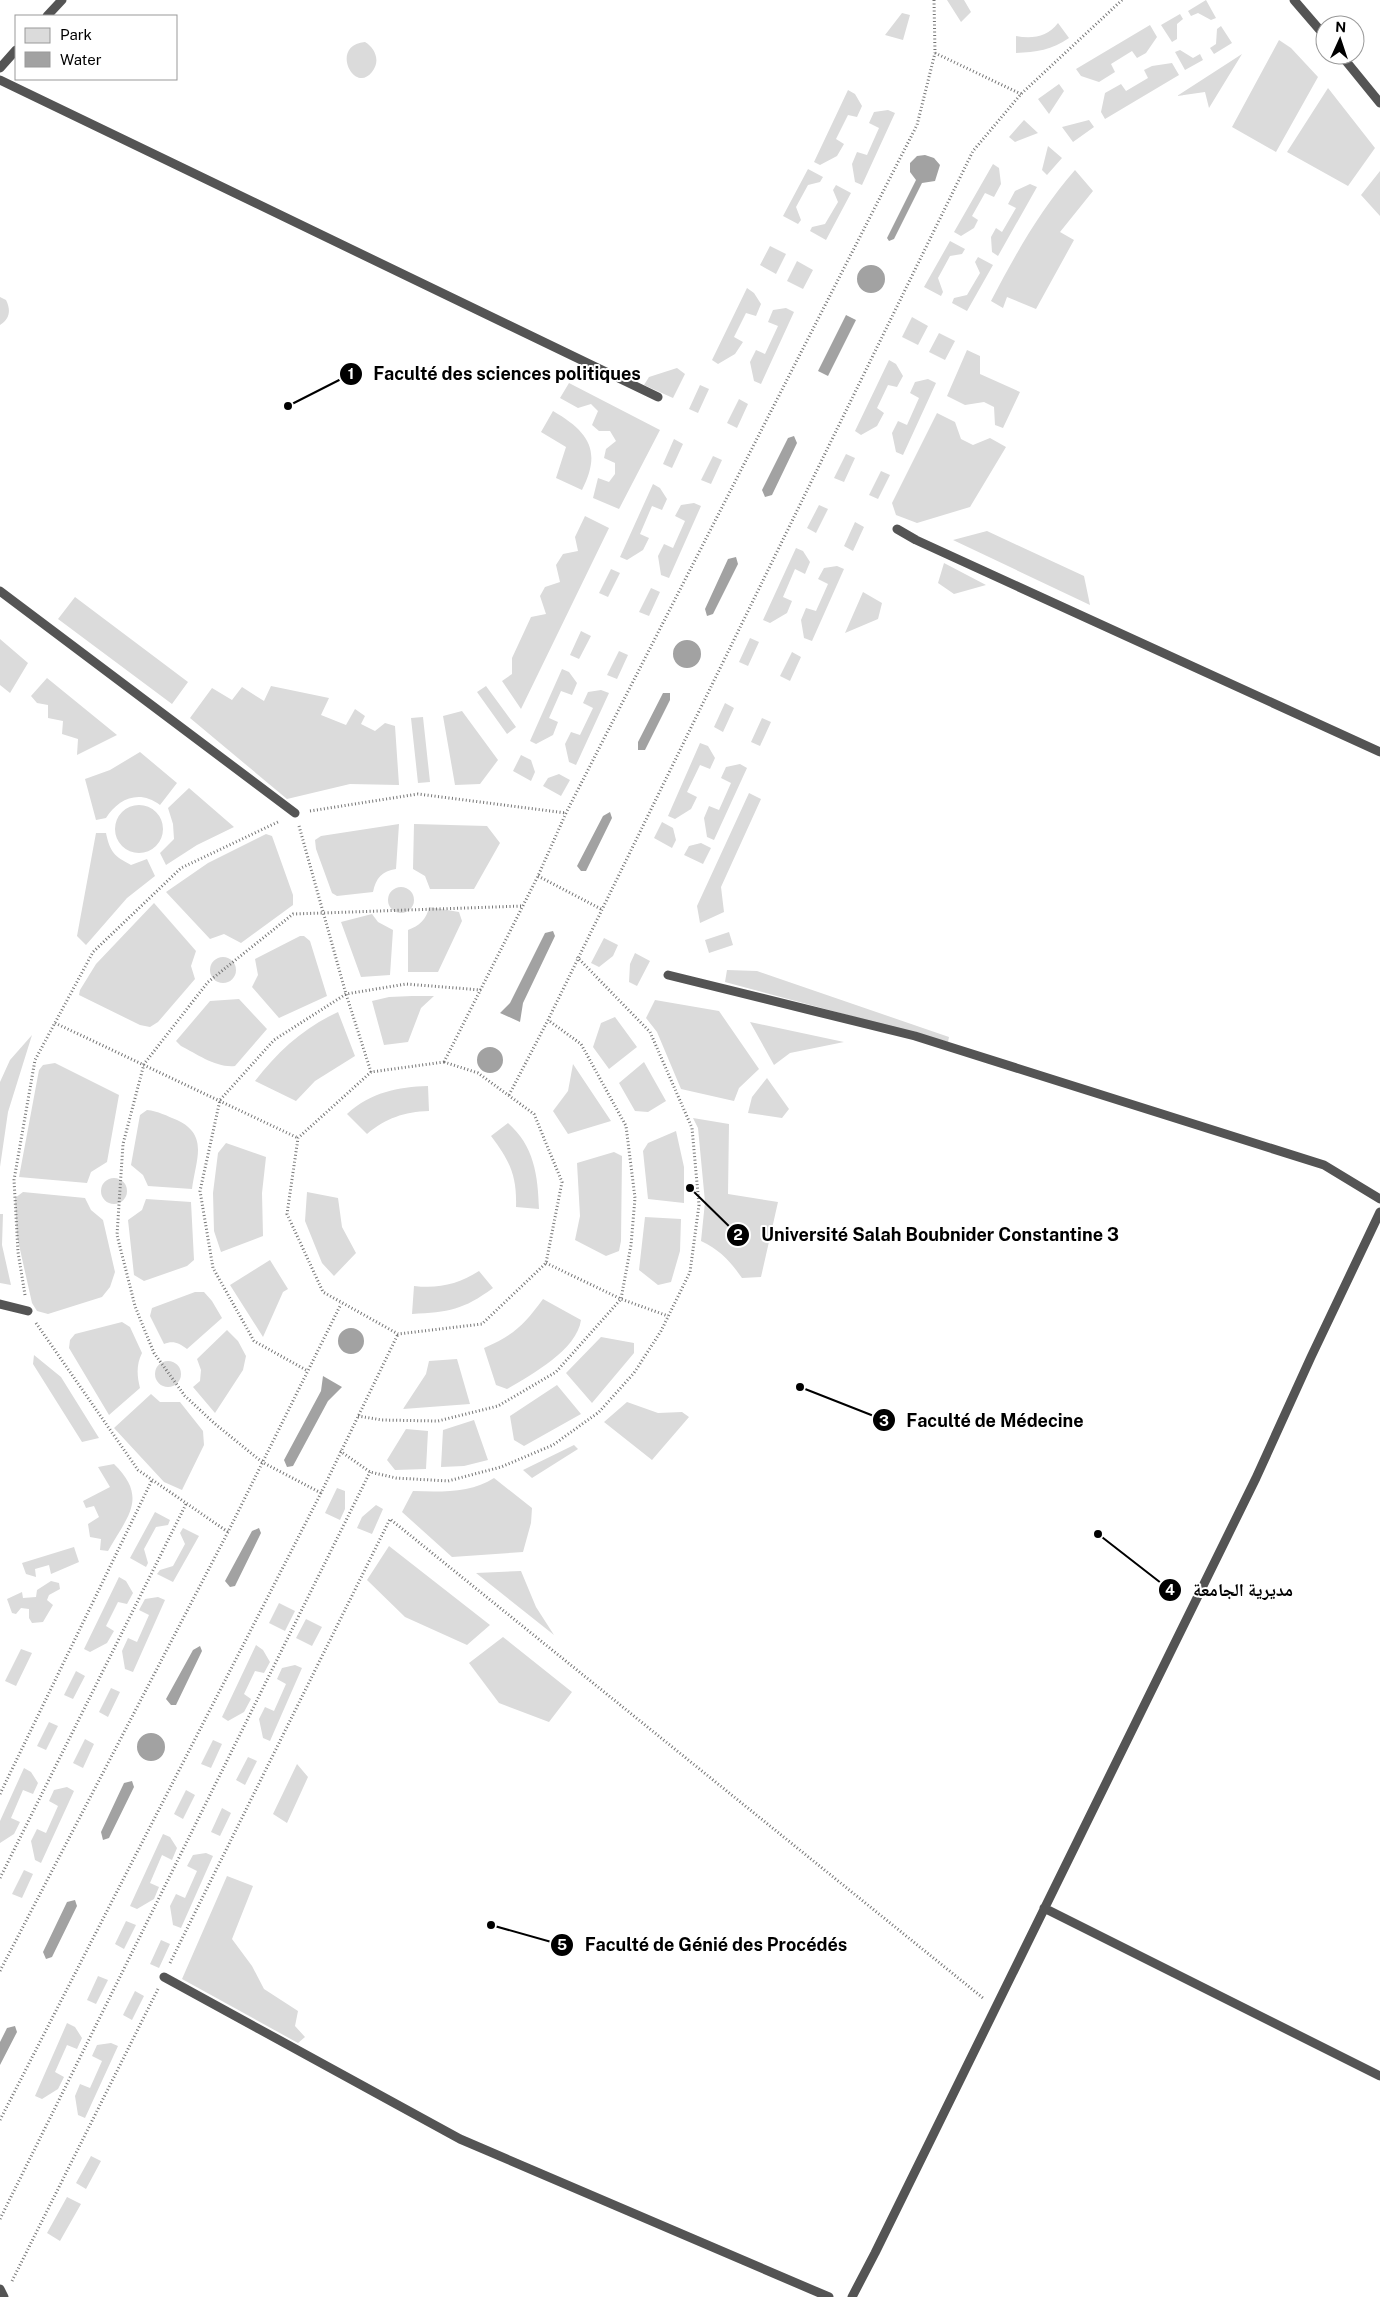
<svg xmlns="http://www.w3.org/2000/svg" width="1380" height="2297" viewBox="0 0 1380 2297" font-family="'Public Sans','Noto Naskh Arabic',sans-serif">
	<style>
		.green { fill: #dbdbdb }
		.water { fill: #a2a2a2 }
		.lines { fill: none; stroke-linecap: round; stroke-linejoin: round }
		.path { stroke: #767676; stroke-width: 3; stroke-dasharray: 1 2.5; stroke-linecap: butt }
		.service { stroke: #545454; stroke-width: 9 }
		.leader { fill: none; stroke: #000; stroke-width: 2 }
		.callout-dot { fill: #000; stroke: #fff; stroke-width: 2 }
		.mark-label { font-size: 15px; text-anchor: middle; font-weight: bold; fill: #fff }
		.callout-label { font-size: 18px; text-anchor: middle; font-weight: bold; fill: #000; stroke: #fff; stroke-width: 4; stroke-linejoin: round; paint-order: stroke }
	</style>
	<rect width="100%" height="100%" fill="#fff"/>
	<path class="green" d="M947,0H964L971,12L961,22Z
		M1206,0L1216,18L1211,20L1198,13L1191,16L1188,11Z
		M902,13L910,15L903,40L885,35Z
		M1180,14L1183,19L1177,24V39L1172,42L1161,25Z
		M1058,23L1069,38C1052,50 1036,52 1016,53V36C1032,39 1048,37 1058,23Z
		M1150,25L1157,37L1146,53L1137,58L1132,51L1111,64L1115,72L1099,82L1081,76L1076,69Z
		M1221,26L1232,43L1214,54L1210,48L1216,44L1217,29Z
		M1279,40L1291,48L1318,77L1276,152L1232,127Z
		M365,42C375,48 381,61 372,72C354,95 329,45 365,42Z
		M1180,50L1193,58L1200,54L1203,60L1185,70L1175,52Z
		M1242,54L1209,108L1205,92L1177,96Z
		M1172,63L1179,75L1105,119L1101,112L1105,93L1121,84L1126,91L1148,78L1144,70L1152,66Z
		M1059,84L1064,91L1049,114L1038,99Z
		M1328,88L1375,148L1348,186L1287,152Z
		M848,90L855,94L862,106L857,117L848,115L836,139L844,144L837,156L820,165L814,162Z
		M888,110L895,113L862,185L855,182L852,164L857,152L867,155L879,128L869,123L874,112Z
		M1024,120L1038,133L1015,142L1009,137Z
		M1089,120L1094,127L1073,142L1062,127Z
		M1048,146L1062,158L1047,175L1042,170Z
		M993,164L999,168L1001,184L994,197L985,193L972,216L978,220L974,228L961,236L954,232Z
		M808,169L823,177L820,182L808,185L796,207L801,220L798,224L783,216Z
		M1075,170L1093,191L1060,232L1074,240L1036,309L1007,297L1003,308L991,301C1015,255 1040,210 1075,170Z
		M1380,171V216L1361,195Z
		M1030,184L1037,187L998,256L992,252L991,237L996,228L1002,232L1016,208L1008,204L1015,191Z
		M836,185L851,193L826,240L810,231L812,227L825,224L838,202L833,190Z
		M950,241L965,249L962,254L950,256L938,278L943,292L941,296L924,287Z
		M770,246L786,254L776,274L760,265Z
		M978,257L993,265L967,311L952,303L954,298L967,295L980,273L975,262Z
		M797,261L813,270L803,289L787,281Z
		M747,288L754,293L761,304L756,316L746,313L734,337L743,342L735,354L718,364L712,360Z
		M0,297L6,300C11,310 10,319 0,325Z
		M786,308L794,312L761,384L754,381L750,362L756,350L765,354L778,326L768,322L773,310Z
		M912,317L928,326L918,345L902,337Z
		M939,333L955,341L945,360L929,352Z
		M967,350L980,356V374L1020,392L1003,428L995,425L994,407L984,402L965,405L947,396Z
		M889,360L896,364L903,376L897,387L888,385L877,408L884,413L877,426L861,435L855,431Z
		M677,368L685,374L673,398L644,385L649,377Z
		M928,379L936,383L903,455L896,452L892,433L898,421L907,425L919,398L910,393L915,382Z
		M569,383L660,430L619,509L593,498L598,478L609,482L615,474V463L604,458L606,449L616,441L610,431H599L592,425L598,411L591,404L578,408L560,398Z
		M700,385L709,389L698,413L689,409Z
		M739,399L748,404L737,428L727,423Z
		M553,411C589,432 602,451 582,490L556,478L566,447L541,432Z
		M937,413L955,422L961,439L973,445L990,438L1006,447L970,507L917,523L896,515L892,503Z
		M674,439L683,444L672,468L663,464Z
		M846,454L855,458L844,482L834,478Z
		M713,456L722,460L711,484L701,480Z
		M881,471L890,475L878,499L869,495Z
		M653,484L660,488L667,499L662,510L652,506L640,534L649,538L643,550L627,560L620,557Z
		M694,503L701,506L669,578L661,575L658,556L664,544L673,548L685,521L675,516L681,505Z
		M819,505L828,509L816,533L807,528Z
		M585,516L609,528L521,709L502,681L512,674V658L531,617L546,614L540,596L545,587L560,582L556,565L563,554L578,551L575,537Z
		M855,522L864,527L853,551L844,546Z
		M987,531L1084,576L1090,605L953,540Z
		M796,548L803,551L810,562L805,574L795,569L783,597L792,601L787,613L770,623L763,620Z
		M944,563L986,585L954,594L938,583Z
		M837,566L844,569L812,641L804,638L801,620L806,608L816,611L828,584L818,579L824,568Z
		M611,569L620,573L608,597L599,593Z
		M651,588L660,592L649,616L639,612Z
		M863,592L882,603L878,619L845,633Z
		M75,597L188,682L172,704L58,619Z
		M581,631L591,636L579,659L570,655Z
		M750,638L759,642L748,666L739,662Z
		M0,639L28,663L10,693L0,685Z
		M619,651L628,655L617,679L607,675Z
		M792,652L801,657L790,681L780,676Z
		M562,669L569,672L577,683L572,695L561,691L549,718L558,722L553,735L536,744L530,741Z
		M47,678L117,735L77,755L78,739L62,734L63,721L48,718V705L37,703L31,696Z
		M271,686L329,698L321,715L346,725L355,709L365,716L361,724L375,731L385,723L395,726L399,785L350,784L287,799L190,718L212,688L232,700L242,687L264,701Z
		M486,686L516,727L507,734L477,692Z
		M601,690L609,693L576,765L569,762L565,744L571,732L580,735L593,708L583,703L588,692Z
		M725,703L734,708L723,732L714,727Z
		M462,711L498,760L480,784L455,785L443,716Z
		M423,717L430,782L418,783L411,718Z
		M762,718L771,722L760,746L751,742Z
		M700,743L708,746L715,758L710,769L700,765L687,792L697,797L691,809L675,819L668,816Z
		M140,752L177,783L160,805C139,789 118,799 106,818L96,820L85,779L110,770Z
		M521,755L531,760L535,772L531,781L513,771Z
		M740,764L747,768L714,840L707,837L704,818L709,806L719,810L731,783L721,778L726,767Z
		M559,774L570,780L561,796L543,786L548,778Z
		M189,788L234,827L197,845L166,865L160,853L174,839L173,824L168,808Z
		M749,793L761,799L721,887L724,912L700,923L697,906Z
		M115 829a24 24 0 1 1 48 0a24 24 0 1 1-48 0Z
		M662,822L673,828L676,840L672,848L654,838Z
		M399,824L396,869C382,871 376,878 373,892L337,896L332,893L316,849L315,840L321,836Z
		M414,824L487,826L500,843L474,889H430L425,876L413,869Z
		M96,833H106C110,852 114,856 131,865L147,859L155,876L127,898L86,945L77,936Z
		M266,834L272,836L293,895V905L241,943L224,934L210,939L166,892L208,863Z
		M701,843L711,848L703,864L684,855L689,846Z
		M388 900a13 13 0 1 1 26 0a13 13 0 1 1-26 0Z
		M154,903L196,951L191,966L195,979L158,1022L150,1027L140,1025L79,995L80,990L96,964Z
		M429,907L459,912L462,921L438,972H408V930C419,926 427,919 429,907Z
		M372,914L378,922L393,930L390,975L361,977L341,922Z
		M729,932L733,945L709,953L705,940Z
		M300,936H304L310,941L327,996L279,1018L252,987L258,975L255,959Z
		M604,938L618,945L613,956L599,967L591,963Z
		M635,953L650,961L637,986L629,982L630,964Z
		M210 970a13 13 0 1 1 26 0a13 13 0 1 1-26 0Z
		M727,970L757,971L949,1037L948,1042L725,982Z
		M412,996H434L421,1008L408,1042L384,1045L372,1001L389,997Z
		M239,999L267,1029L235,1066C216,1068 197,1054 181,1046L176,1041L210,1001Z
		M655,1000L719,1011L759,1069L739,1088L734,1101L681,1089L657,1032L646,1018Z
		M338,1012L355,1056L315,1081L296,1101L255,1081C278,1051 305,1027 338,1012Z
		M615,1017L637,1047L609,1069L593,1047L601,1023Z
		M750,1022L844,1042L790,1053L774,1065Z
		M32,1035L8,1112L0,1167V1082L10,1060Z
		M644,1062L666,1101L648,1112L635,1111L619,1083Z
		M55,1063L119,1095L107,1162L91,1172L87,1183L19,1177L39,1070L43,1065Z
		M573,1064L611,1121L568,1134L553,1111L568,1091Z
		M767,1078L789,1109L782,1118L748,1113L752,1097Z
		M428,1086L429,1111C404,1112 386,1118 367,1134L347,1114C371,1092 398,1087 428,1086Z
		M147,1110C158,1111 167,1116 177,1120C209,1135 196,1159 192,1189L148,1186L143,1175L131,1165L140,1115Z
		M693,1118L729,1124L728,1194L778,1202L761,1277L742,1278C730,1261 720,1250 701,1241L705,1202L698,1128Z
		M508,1123C534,1146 538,1175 539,1209L516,1207C517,1176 510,1161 491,1136Z
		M676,1131L684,1167V1203L648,1199L643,1151L648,1143Z
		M226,1143L266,1157L262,1193L263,1236L221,1252L214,1231L213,1193L218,1153Z
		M614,1152L622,1156L621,1241L619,1251L606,1256L575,1240L580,1216L577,1163Z
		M101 1191a13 13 0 1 1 26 0a13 13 0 1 1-26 0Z
		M23,1192L85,1198L91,1210L103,1220L115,1272L110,1287L102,1297L48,1314L37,1311L32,1303L17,1236L15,1198Z
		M307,1192L338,1198L342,1227L356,1253L334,1276L322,1263L305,1221Z
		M146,1199L191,1202L194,1260L187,1266L144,1281L134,1275L128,1220L142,1210Z
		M0,1214H3L2,1245L11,1285L0,1283Z
		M645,1217L681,1219L680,1251L671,1282L658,1285L639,1270Z
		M270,1260L288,1289L283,1292L263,1337L230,1285Z
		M479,1271L493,1288C463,1310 449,1312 412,1314L414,1286C439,1289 458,1284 479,1271Z
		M195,1292H204L212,1301L222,1318L187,1349C179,1343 173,1340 164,1344L150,1316L152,1308Z
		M543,1299L581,1320C577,1350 531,1375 507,1389L496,1385L484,1348C514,1335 524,1325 543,1299Z
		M122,1322L130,1327L142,1353C136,1365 137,1376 140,1388L109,1415L69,1348L70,1340L75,1334Z
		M227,1330L238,1341L246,1356L243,1370L215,1413L193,1387L200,1381L201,1370L197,1359Z
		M601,1337L634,1343V1353L592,1403L566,1373Z
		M34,1355L61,1377L99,1438L82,1442L33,1364Z
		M457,1359L470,1404L403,1409L426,1374L429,1361Z
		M155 1374a13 13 0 1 1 26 0a13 13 0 1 1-26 0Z
		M557,1385L581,1414L524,1446L514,1440L510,1416Z
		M151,1394L160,1402H180L203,1431L204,1445L182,1490L164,1482L114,1428Z
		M627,1402L658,1413L682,1412L689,1417L652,1460L604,1422Z
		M474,1420L488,1460L464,1466L441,1467L443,1430Z
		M406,1429L428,1431L426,1469L395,1470L387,1460Z
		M574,1445L578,1449L532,1478L523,1470Z
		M114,1464C149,1498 127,1517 108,1551L100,1550L101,1539L90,1537L88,1524L99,1517L94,1506L86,1508L83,1501L110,1487L98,1467Z
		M494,1478L532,1508L531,1523L523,1552L452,1557L402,1512L413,1491C440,1492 472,1493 494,1478Z
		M337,1488L345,1491V1509L340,1520L325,1513Z
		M376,1505L383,1509L372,1534L357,1528L362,1517Z
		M155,1512L170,1520L168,1525L156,1527L144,1549L148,1563L146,1567L130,1558Z
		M183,1528L199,1536L173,1582L157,1574L160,1570L173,1566L185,1544L180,1533Z
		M389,1546L490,1625L467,1645L405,1617L367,1580Z
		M74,1547L79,1562L51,1574L49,1565L35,1569L36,1577L26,1574L22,1563Z
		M521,1571L536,1607L554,1635L476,1573Z
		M119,1577L126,1581L133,1593L127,1604L118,1602L106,1626L114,1631L107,1643L90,1652L84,1649Z
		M51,1581L59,1583L60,1589L49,1595L47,1600L53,1605L43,1622L32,1623L29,1618V1609L21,1608L16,1614L12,1613L7,1599L22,1592L23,1598L36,1597L37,1590Z
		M158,1597L165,1600L133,1672L125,1669L122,1651L128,1638L137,1642L149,1615L139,1610L145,1599Z
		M279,1603L295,1611L285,1631L269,1623Z
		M306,1619L322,1627L312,1646L296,1638Z
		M503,1637L572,1692L549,1722L499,1703L469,1663Z
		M256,1645L263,1650L270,1662L264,1673L255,1671L244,1694L251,1699L244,1712L228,1721L222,1717Z
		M21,1649L32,1653L16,1686L5,1681Z
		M295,1665L302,1668L270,1741L263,1738L259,1719L265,1707L274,1711L286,1684L277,1679L282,1668Z
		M76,1671L85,1676L73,1699L64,1695Z
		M111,1688L120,1692L108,1717L99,1712Z
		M49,1722L58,1726L46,1750L37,1746Z
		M85,1739L94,1744L83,1768L73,1763Z
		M213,1740L222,1744L211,1768L201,1764Z
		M248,1757L257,1761L245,1785L236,1780Z
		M297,1764L308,1777L287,1823L273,1814Z
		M24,1768L31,1772L38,1783L33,1794L23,1790L11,1818L20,1822L14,1834L0,1843V1821Z
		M67,1787L74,1791L41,1863L35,1860L31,1841L37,1829L46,1833L58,1806L49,1801L54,1790Z
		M186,1790L195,1795L183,1819L174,1814Z
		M222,1808L231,1813L220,1836L211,1832Z
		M163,1834L170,1837L177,1848L172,1860L162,1855L150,1883L159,1887L154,1899L137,1909L130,1906Z
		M206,1853L213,1856L181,1928L173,1925L170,1906L176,1894L185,1898L197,1871L187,1866L193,1855Z
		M24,1870L33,1874L22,1898L12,1894Z
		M227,1876L253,1886L232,1939L252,1966L264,1989L298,2011L295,2026L305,2037L298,2043L182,1979Z
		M126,1921L136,1925L124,1949L115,1944Z
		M161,1940L170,1944L159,1968L150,1964Z
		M98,1976L108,1980L96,2004L87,2000Z
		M135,1991L144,1996L132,2020L123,2015Z
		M67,2023L75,2027L82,2038L77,2049L67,2045L55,2072L64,2077L58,2089L42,2099L35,2096Z
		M111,2043L118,2046L85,2118L78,2115L75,2096L80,2084L90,2088L102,2061L92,2056L97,2045Z
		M91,2156L101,2161L86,2189L76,2183Z
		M67,2197L81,2204L60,2241L47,2233Z"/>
	<path class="water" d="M925,155L934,158L940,165L935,181L922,183L894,239L889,241L887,238L916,180L910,172V163L917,156Z
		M857 279a14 14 0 1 1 28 0a14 14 0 1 1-28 0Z
		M846,315L856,320L828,376L818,371Z
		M794,436L797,443L772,495L765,497L762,490L788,438Z
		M736,557L738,564L713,614L707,616L705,609L728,559Z
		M673 654a14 14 0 1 1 28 0a14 14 0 1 1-28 0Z
		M663,693H670V700L645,750H638V742Z
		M610,812L612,818L586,871H581L577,866L603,816Z
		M553,931L555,936L523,1003L520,1022L500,1013L510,1003L545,933Z
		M477 1060a13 13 0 1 1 26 0a13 13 0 1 1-26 0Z
		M338 1341a13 13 0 1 1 26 0a13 13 0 1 1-26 0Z
		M323,1376L342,1387L328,1401L293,1466L287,1467L284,1460L321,1391Z
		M259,1528L261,1533L235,1586L230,1587L225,1581L252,1531Z
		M200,1646L202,1651L176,1705H171L166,1699L193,1650Z
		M137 1747a14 14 0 1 1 28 0a14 14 0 1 1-28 0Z
		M132,1781L134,1787L109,1838L103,1840L101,1832L124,1783Z
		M75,1900L77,1906L52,1957L46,1959L43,1952L67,1902Z
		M15,2026L17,2032L0,2065V2042L7,2028Z"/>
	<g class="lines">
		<path class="path" d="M935,53L1021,94
			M310,811L418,794L566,813
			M299,826L346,994L371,1072
			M538,876L601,909
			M55,1023L298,1138
			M444,1062L538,876L566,813L917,125L935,53L934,0
			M444,1062L478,1073L534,1114L562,1182L546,1263L482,1324L398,1334L323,1292L287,1214L298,1138L371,1072Z
			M509,1095L548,1020L973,151L1021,94L1122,0
			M546,1263L621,1299L668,1316
			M25,1295L18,1252L14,1180L35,1060L93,952L181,868L280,821
			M36,1323L138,1470L228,1532
			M306,1370L254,1341L213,1268L200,1191L220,1100L274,1040L346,994L406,984L481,990
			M358,1416L382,1420L438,1421L498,1406L556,1372L621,1299L631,1245L635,1198L626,1126L581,1044L548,1020
			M340,1451L370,1472L396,1478L448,1481L501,1467L553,1445L599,1412L634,1373L661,1331L690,1272L699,1205L692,1128L650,1032L577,957
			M321,1493L262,1462L214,1423L185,1396L154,1353L143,1326L135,1306L117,1235L123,1144L144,1064L208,982L293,914L523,906
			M0,1794L152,1480
			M0,1878L186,1504
			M170,1963L390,1519L983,1998
			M0,1971L228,1532L341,1304
			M0,2120L321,1493L398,1334
			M0,2219L370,1472
			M12,2281L158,1989"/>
		<path class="service" d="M1294,0L1325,36
			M47,16L62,0
			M1341,55L1380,103
			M0,68L16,50
			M0,80L658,397
			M897,529L916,540L1380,752
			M0,591L295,813
			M668,975L915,1036L1324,1165L1380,1199
			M0,1304L28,1311
			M1044,1908L1380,2076
			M164,1977L460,2139L829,2297
			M0,2289L4,2297
			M852,2297L875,2253L1256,1478L1311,1357L1380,1212"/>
	</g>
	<path class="leader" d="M288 406L351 374M690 1188L738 1235M800 1387L884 1420M1098 1534L1170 1590M491 1925L562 1945"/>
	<g class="callout-dot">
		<circle cx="288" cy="406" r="5"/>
		<circle cx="690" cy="1188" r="5"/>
		<circle cx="800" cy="1387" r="5"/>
		<circle cx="1098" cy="1534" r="5"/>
		<circle cx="491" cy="1925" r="5"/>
		<circle cx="351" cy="374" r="12"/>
		<circle cx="738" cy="1235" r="12"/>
		<circle cx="884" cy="1420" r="12"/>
		<circle cx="1170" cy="1590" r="12"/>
		<circle cx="562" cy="1945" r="12"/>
	</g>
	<g class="mark-label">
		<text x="351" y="379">1</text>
		<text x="738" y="1240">2</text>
		<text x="884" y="1426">3</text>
		<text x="1170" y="1595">4</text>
		<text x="562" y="1950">5</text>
	</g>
	<g class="callout-label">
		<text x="507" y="380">Faculté des sciences politiques</text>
		<text x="940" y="1241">Université Salah Boubnider Constantine 3</text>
		<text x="995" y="1427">Faculté de Médecine</text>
		<text x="1243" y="1596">مديرية الجامعة</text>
		<text x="716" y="1951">Faculté de Génié des Procédés</text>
	</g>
	<rect x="15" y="15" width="162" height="65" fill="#ffffff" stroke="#999999"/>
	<rect x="25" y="28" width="25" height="15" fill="#dbdbdb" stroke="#999999"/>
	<text x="60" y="40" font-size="15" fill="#000000">Park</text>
	<rect x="25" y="52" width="25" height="15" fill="#a2a2a2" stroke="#999999"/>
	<text x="60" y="65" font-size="15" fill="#000000">Water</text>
	<g transform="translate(1340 40) rotate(3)"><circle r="24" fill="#ffffff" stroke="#999999"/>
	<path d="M0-4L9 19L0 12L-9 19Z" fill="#000000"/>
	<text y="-8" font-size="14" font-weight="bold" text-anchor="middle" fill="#000000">N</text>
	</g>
</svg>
